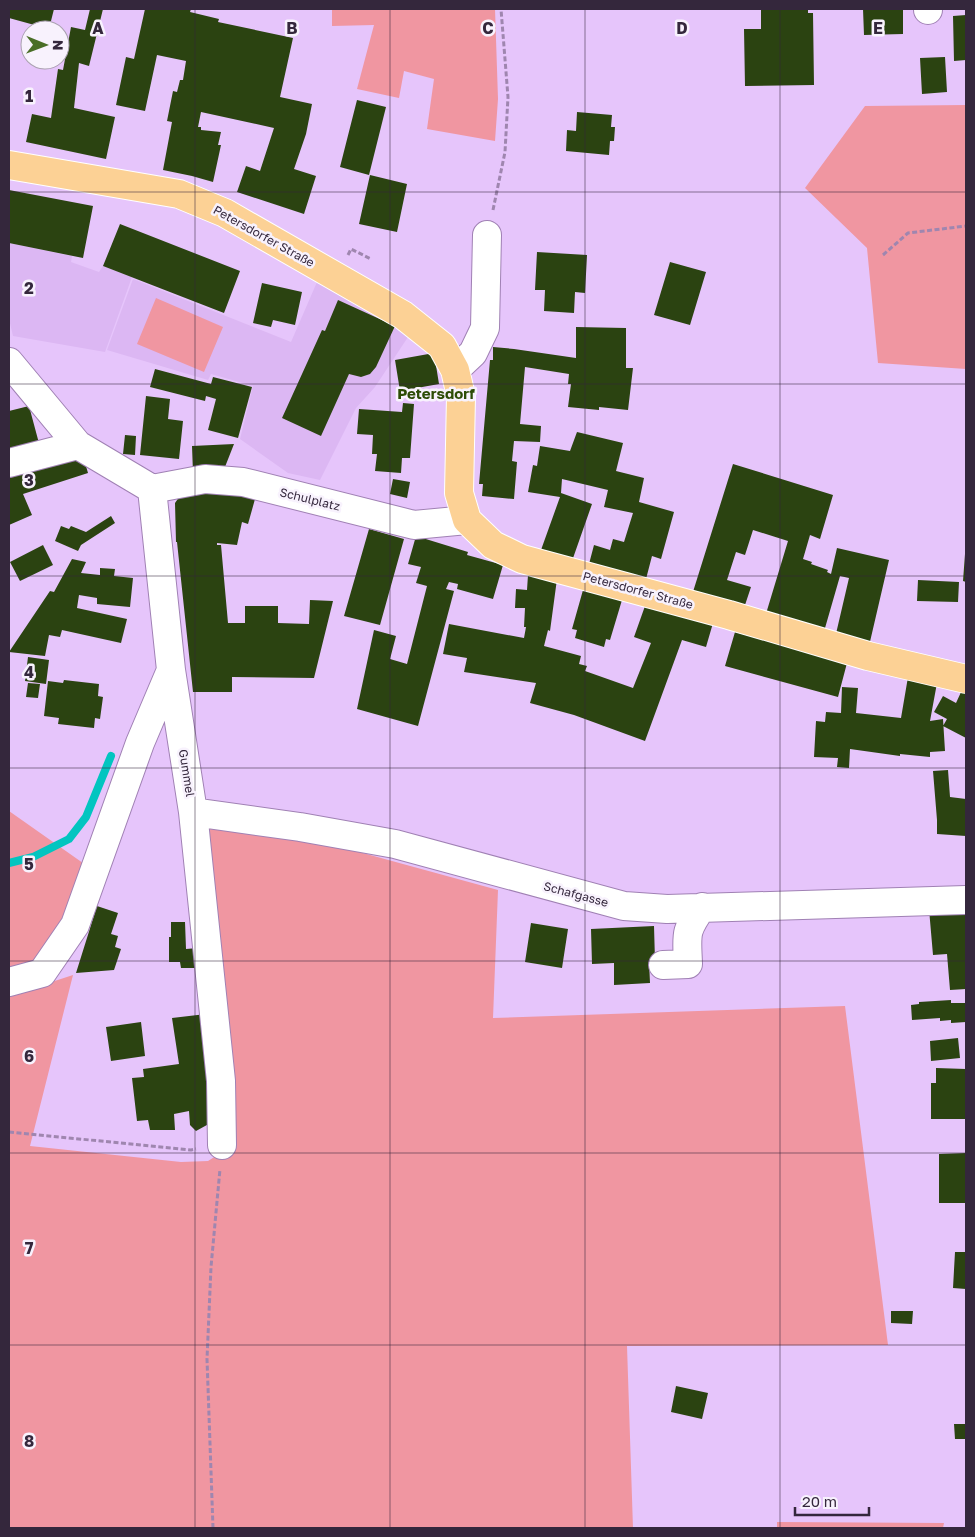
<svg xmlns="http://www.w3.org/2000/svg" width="975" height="1537" viewBox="0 0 975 1537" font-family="'Golos Text',sans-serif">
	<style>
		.built { fill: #dcb7f3 }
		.green { fill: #f096a1 }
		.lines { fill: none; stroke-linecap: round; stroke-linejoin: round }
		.stream { stroke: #02c5c0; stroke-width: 8 }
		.building { fill: #2b4311 }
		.minor-casing { stroke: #a081b4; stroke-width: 30 }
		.major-casing { stroke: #fff; stroke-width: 30 }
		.path { stroke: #9f86af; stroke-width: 3; stroke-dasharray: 5 2.5; stroke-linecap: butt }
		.minor { stroke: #fff; stroke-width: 28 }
		.major { stroke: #fcd195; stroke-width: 28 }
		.grid { fill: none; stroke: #34273c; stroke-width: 1; stroke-opacity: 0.55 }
		.labels { text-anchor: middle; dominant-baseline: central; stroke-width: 5; stroke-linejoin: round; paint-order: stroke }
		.street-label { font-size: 12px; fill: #34273c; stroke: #f8f2fd }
		.quarter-label { font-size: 15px; font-weight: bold; fill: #2d4c06; stroke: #f8f2fd }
		.grid-label { font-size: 16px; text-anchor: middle; font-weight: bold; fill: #34273c; stroke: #f8f2fd; stroke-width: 5; stroke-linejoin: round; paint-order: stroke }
	</style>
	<rect width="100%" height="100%" fill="#e6c5fb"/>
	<path class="built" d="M9,243L72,256L71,262L99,272L103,266L132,277L105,352L13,336L9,319Z
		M133,279L291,342L317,282L367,309L396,323L408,337L375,387L356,408L320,480L288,473L240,439L253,386L211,374L208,380L107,350Z"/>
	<path class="green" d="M332,9H495L498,99L495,141L427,129L434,79L404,71L399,98L357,89L374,25L332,26Z
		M966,105V369L878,363L867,248L805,188L865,106Z
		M156,298L223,327L204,372L137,344Z
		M9,811L90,868L62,930L35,961L9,967Z
		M208,829L297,835L498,890L493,1018L845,1006L888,1345L627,1346L633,1528H9V996L73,975L30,1146L181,1162L208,1161L235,1144Z
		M777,1522L944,1523L943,1528H777Z"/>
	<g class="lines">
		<path class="stream" d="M9,863L33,857L69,839L86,817L111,756"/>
	</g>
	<path class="building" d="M9,9H54L49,29L9,18Z
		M90,9H103L89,66L79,63L74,108L115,117L106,159L26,142L32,114L51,118L58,69L63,70L71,27L85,30Z
		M145,9H191L190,12L219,19L218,22L293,38L280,97L312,104L306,134L294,169L316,176L304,214L237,192L246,166L260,171L274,128L201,112L198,127H201V130L221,132L218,145H221L213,182L192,176L163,170L172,122L167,121L173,91L177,92L180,80H183L186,61L157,55L145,111L116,105L126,57L134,59Z
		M761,9H808V13H813L814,85L745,86L744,29H761Z
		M863,9H903V34L864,35Z
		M966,15V60L954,61L953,16Z
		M945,57L947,92L922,94L920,58Z
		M357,100L386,107L369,175L340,167Z
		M577,112L612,115L611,127H615L614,141H610L609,155L566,151L567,130L576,131Z
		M370,175L407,184L397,232L359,224Z
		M9,190L93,206L83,258L9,243Z
		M120,224L240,271L224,313L103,266Z
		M537,252L587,255L585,293L575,292L574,313L544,311L545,290H535Z
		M670,262L706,272L690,325L654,315Z
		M262,283L302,292L295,325L273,320L271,327L253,323Z
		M338,300L395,326L376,367L370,374L361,377L349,374L321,436L282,418L322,330L325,331Z
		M576,327L626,328V368H633L628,410L599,407V410L568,407L571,384H568L569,374L525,367L520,424L541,426L540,442L514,441L512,461L517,462L514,499L482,496L483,484H479L490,360H493V347L514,349L576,358Z
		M434,353L439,384L400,391L395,360Z
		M155,369L211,384L213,377L252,387L238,438L208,430L216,399L206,396L205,401L150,387Z
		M146,396L170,399L168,419L183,421L179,459L140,455Z
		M403,403L414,404L410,458H402L401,473L375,471L377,454H372L373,435L357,434L359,409L402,412Z
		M29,406L40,447L9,455V411Z
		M577,432L623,443L616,471L644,478L639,502L674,512L661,559L652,556L646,579L608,568L607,570L589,564L594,545L610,550L613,539L624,542L633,513L604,507L608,490L562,479L561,493L592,504L572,561L541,550L560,497L528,492L533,465L537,466L540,446L570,451Z
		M125,435L136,436L135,455L123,454Z
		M234,444L223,472L193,473L192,446Z
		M83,456L88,473L23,494L32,515L9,525V478Z
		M733,464L833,495L820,539L810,535L803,559L812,562L811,564L828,570L827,572L831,574L837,548L889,560L869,646L835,638L849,578L840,576L823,635L765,617L788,541L753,530L745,555L736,552L727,580L751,587L743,611L692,595Z
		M393,479L410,482L407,498L390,494Z
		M257,492L248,524L242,522L237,545L217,543V545H221L228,623H245V606H278V623L309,624L310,600L333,601L314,678L232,677V692H193L177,542H176L175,503L182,493Z
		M111,516L115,523L81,545L78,551L55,541L61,526L69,529L71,526L86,532Z
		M369,529L404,539L380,625L344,616Z
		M416,536L468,552L467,555L503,565L493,599L457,589L458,584L449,582L446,589L454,591L418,726L357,709L374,630L396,636L390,659L407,664L427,586L416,583L421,567L408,564Z
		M43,545L53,565L20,581L10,562Z
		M965,554H966V582L963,581Z
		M72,559L86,562L81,573L100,575V568L115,569L114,576L133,578L130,607L97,604V598L79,595L77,608L127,619L121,643L62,630L60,637L49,635L45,656L9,652L50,591L54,592Z
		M528,575L557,579L550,631L548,630L544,646L581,656L579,664L587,666L585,671L633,688L651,643L634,637L645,606L622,600L610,640L606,639L604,647L575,638L577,630L572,629L585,583L713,623L706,647L682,640L645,741L574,715L530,703L536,683L464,672L467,658L443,654L449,624L524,638L526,627H524L525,608H515L516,589L527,590Z
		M918,580L959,582L958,602L917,601Z
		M735,632L847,663L838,697L725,666Z
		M28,657L49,660L46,684L25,681Z
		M908,677L937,683L930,721L943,719L945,751L930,752V757L900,754V756L850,749L849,768L837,767L838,758L814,757L816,721L825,722L826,712L841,713L842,687L858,688L856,713L901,718Z
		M64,680L99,684L98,696L103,697L100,719L95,718L94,728L58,724L59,718L44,716L48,681L63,683Z
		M28,683L40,684L38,698L26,697Z
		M962,690L966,692V738L943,726L947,719L934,712L943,696L956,703Z
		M948,770L950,797L966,799V836L937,834V820L933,771Z
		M97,906L118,913L111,934L118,936L115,947L121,949L114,970L76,973Z
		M966,906V989L950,990L947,954L933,955L929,909Z
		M171,922H185L186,949L198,948V968H181L180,962H169V937H171Z
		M531,923L568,929L562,968L525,962Z
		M654,926L655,961H649L650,983L614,985V963L592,964L591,929Z
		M951,1000V1003H966V1022L951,1023V1020L940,1021V1018L912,1020L911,1005L919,1004V1002Z
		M206,1014L216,1120L196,1131L190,1125L189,1111L174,1114L175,1130H150L148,1120L137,1121L132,1078L144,1077L143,1069L179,1064L172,1018Z
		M141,1022L145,1056L111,1061L106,1027Z
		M958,1038L960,1058L931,1061L930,1041Z
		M936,1068L966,1069V1119H931V1083H936Z
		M966,1153V1203H939V1154Z
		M955,1252H966V1289L953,1288Z
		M891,1311H913L912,1324L891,1323Z
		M676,1386L708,1393L702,1419L671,1412Z
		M954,1424H966V1439H955Z"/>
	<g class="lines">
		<g class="minor-casing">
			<path id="minor" d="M928,9V10
				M9,362L78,445L152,489
				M455,370L473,353L485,328L487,235
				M9,463L78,445
				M152,489L171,670L193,812L221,1081L222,1145
				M152,489L205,479L243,482L414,525L467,520
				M193,812L300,827L395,844L624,906L667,909L966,900
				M663,965L688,964C687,935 684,932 702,907
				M9,982L42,973L75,925L140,743L171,670"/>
		</g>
		<g class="major-casing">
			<path id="major" d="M9,165L179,194L225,213L403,315L442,346L455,370L461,396L459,493L467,520L493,545L522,559L729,615L868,656L966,679"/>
		</g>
		<path class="path" d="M493,210L505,152L508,97L501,9
			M348,255L351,249L371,259
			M883,255L908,233L966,226
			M9,1132L191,1150L196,1149
			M213,1528L207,1359L211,1267L220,1169"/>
		<use href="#minor" class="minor"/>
		<use href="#major" class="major"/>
	</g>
	<path class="grid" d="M195,9V1528M390,9V1528M585,9V1528M780,9V1528M9,192H966M9,384H966M9,576H966M9,768H966M9,961H966M9,1153H966M9,1345H966"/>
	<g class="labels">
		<g class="street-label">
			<text transform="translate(264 236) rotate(29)">Petersdorfer Straße</text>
			<text transform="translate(310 499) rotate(14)">Schulplatz</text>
			<text transform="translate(638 590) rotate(15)">Petersdorfer Straße</text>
			<text transform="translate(187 773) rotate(81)">Gummel</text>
			<text transform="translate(576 894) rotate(15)">Schafgasse</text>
		</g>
		<g class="quarter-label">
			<text x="436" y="393">Petersdorf</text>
		</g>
	</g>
	<g class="grid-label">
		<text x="98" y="34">A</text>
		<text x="292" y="34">B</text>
		<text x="488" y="34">C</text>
		<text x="682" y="34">D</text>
		<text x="878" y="34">E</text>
		<text x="29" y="102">1</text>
		<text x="29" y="294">2</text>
		<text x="29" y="486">3</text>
		<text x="29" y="678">4</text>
		<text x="29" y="870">5</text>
		<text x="29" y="1062">6</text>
		<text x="29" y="1254">7</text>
		<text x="29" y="1447">8</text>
	</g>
	<rect width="975" height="1537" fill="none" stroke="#34273c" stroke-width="20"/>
	<g transform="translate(45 45) rotate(91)"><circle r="24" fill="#f8f2fd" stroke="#aaa1b0"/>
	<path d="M0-4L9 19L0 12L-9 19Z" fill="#4a6e27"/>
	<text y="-8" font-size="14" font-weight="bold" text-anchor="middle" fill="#34273c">N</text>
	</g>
	<path d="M795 1507v8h74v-8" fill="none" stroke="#34273c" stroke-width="2.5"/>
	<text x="802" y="1507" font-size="15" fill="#34273c" stroke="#f8f2fd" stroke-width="4" paint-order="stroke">20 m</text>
</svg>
